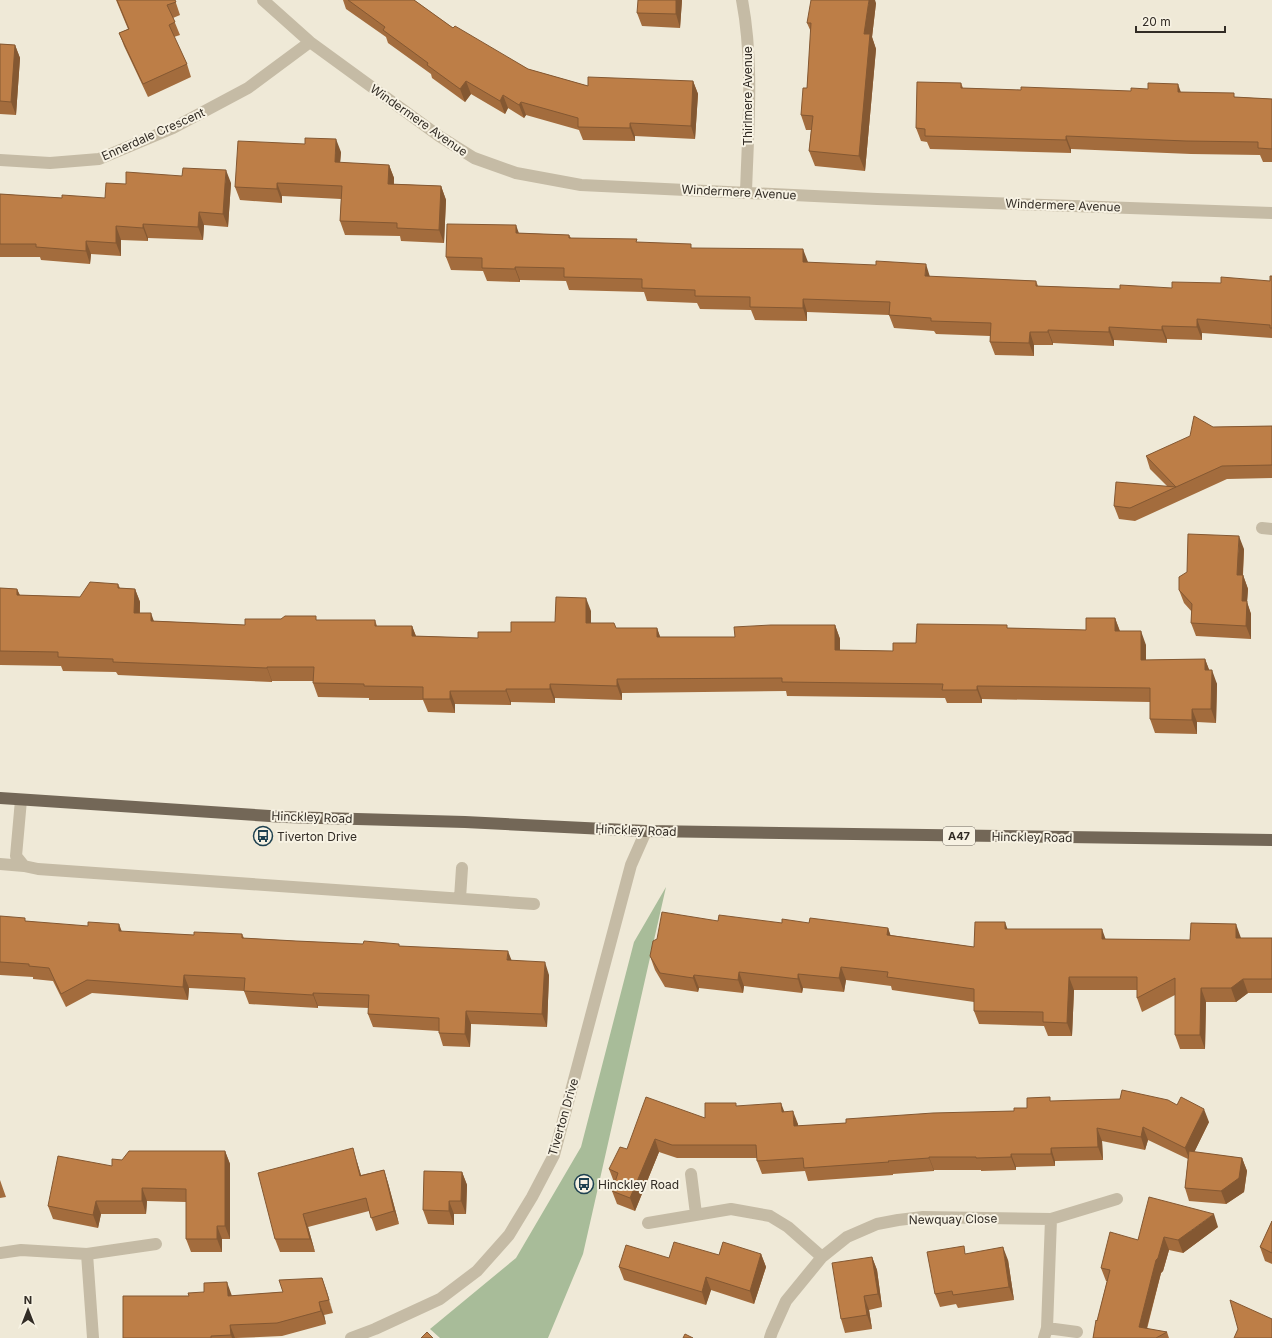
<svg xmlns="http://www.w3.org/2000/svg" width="1272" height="1338" viewBox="0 0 1272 1338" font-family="Inter,sans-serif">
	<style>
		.green { fill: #a8bc99 }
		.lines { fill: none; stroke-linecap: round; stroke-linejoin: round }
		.minor { stroke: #c5bba5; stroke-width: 12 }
		.major { stroke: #736757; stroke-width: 12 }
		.wall { fill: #a36c3d }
		.shaded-wall { fill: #845832 }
		.building { fill: #bd7e47; stroke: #845832 }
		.labels { text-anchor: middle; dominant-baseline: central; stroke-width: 4; stroke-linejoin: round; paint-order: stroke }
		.shield { fill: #f7f2e3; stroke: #6d675e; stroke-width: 1 }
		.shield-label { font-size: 11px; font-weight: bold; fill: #322c25 }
		.street-label { font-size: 12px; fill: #322c25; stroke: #f7f2e3 }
		.poi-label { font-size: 12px; fill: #322c25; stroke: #f7f2e3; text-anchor: start }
	</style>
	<rect width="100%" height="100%" fill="#efe9d7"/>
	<path class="green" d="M666,887L583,1254L548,1338H440L430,1329L516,1258L581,1147L634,942Z"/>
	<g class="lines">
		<path class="minor" d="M263,0L310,42L439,136L474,158L516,173L581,185L877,199L1272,213
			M742,0C754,63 748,128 746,192
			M0,160L50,163L99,159L173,128L248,88L310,42
			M1262,528L1272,529
			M21,800L16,856L24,866
			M0,864L24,866L38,869L534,904
			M460,898L462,868
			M691,1174L696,1214
			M648,1223L731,1209L770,1216L788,1227L822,1257
			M0,1253L21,1250L87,1254L156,1244
			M87,1254L93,1338
			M1047,1328L1077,1332
			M351,1338L375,1329L440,1299L477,1271L509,1235L532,1197L554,1155L631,865L646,831
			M770,1338L772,1332L786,1301L822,1257L847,1237L877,1224L898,1220L923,1217L1051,1219L1117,1199
			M1044,1338L1047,1328L1051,1219"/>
		<path class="major" d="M0,798L285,817L465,822L646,831L1272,840"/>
	</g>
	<path class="wall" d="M116,0H175L180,15L173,18L180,35L174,37L187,64L191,77L148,97L124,46L119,33L128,29Z
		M343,0H414L453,28L528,69L588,86L693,81L698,94L695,139L635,136V141L583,140L579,130L526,115L524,118L508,108L505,114L471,94L465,102L432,78L431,74L388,43L386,37L346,9Z
		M682,0L680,28L642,26L637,13Z
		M876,3L872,37L876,49L865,171L815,166L809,151L811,130H806L801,115L807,88L811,32L807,23Z
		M0,44L15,45L20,58L16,115L0,114Z
		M961,83L963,88L1021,90L1181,92L1236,97L1272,99V162H1263L1260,155L1191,154L1071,149V153L930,149L927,142L921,141L916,128Z
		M341,152L340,163L389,165L394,178V184L441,186L446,200L444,243L401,241L400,236L345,235L340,221L341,199L282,196V203L240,200L235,187Z
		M231,183L228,227L204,225L203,240L148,238V241L121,240V256L91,254L90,264L41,260L40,257H0V194L62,198H105L126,184Z
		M519,233L569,235L571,238L638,242L930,277L1036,281L1038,286L1120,289L1172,288L1221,283L1270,281L1272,276V338L1202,333V340L1167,339V343L1114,340V346L1053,343V345H1034V356L995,355L990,342V336L936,334L934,331L894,328L889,315L807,312V321L755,320L751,310L700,309L697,303L647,301L644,292L569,290L566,281L520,280V282L487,281L483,271L451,270L446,257Z
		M1272,426V478L1227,479L1135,521L1119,519L1114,506L1167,486L1150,469L1146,456L1213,427Z
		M1244,549L1243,575L1248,589L1247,602L1251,614V639L1196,636L1191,623L1192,612L1184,603L1179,590Z
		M118,584L120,588L135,589L140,602V613L154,621L245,625L317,620H375L377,626H412L416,636L478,638L511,632L555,622L591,611V623L616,628H657L660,637H735L835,625L840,639V650L893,651L916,643L1008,628L1086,630L1115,618L1120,631L1146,645V660L1205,659L1209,670L1217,684L1216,723L1197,722V734L1155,733L1150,719V702L982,699V703H947L945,698L787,696L786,691L622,693V700L555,698V703L511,702V705L455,704V713L428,712L423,700H369V698L318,697L313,683V681H272V682L118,675L116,672L63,671L61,666L0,665V588L17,589L20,595L80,597Z
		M0,916L26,921L122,932L194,935L242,934L244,938L296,941L400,946L511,960L549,975L547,1027L471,1024L470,1047L443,1046L439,1033V1031L373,1027L368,1014L369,1008L318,1006V1008L249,1004L244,991L189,988L188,1000L92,993L66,1007L53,981L33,979V977L0,975Z
		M718,921L782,923H809L888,928L890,935L974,947L1007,929L1105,939L1190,940L1241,938H1272V993H1248L1236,1002H1206L1205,1049H1180L1175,1035V995L1142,1012L1137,998V990H1074L1072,1036H1048L1044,1026L979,1024L974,1011V1002L892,990L891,986L846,980L844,992L803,988L802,993L744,986L743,993L699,988L698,992L665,987L655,970L650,956Z
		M1051,1101L1209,1122L1194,1152L1242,1158L1247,1171L1244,1192L1226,1204L1189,1201L1185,1188L1188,1159L1148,1140L1145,1150L1102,1141L1103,1160L1055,1161V1166L1016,1167V1170L981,1171V1170H934V1171L893,1174V1175L808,1181L805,1171L762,1174L757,1161V1158H677L659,1152L635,1211L617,1204L612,1191L615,1183L614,1182L609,1169L627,1149L737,1106L784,1112L798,1124V1126L846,1123L1014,1111L1027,1108Z
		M225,1151L230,1164V1239H222V1252H191L186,1239V1202L147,1201L146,1214H101L98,1228L53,1219L48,1206L122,1160Z
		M357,1162L361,1175L384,1170L388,1183L399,1224L376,1231L369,1211L308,1227L315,1252H280L275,1239Z
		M462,1172L467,1185L466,1214H454V1225L428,1224L423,1210Z
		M0,1180L6,1197L0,1198Z
		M1272,1221V1264L1265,1261L1260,1247Z
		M1218,1227L1183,1253L1169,1250L1163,1271L1161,1273L1147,1329L1167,1332L1169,1338H1093L1107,1281H1106L1101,1268L1138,1240Z
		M761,1254L766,1267L754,1304L711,1290L706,1305L624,1280L619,1267L669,1258L719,1255Z
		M966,1254L1008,1260L1014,1300L958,1308L956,1304L940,1307L935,1294Z
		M872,1257L877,1270L882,1307L869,1310L872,1329L845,1333L841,1319Z
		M322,1278L333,1313L324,1315L326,1324L282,1336L236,1338H123L232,1296L283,1292Z"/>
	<path class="shaded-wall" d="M676,0H682L680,28L676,14Z
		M869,0H875L876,3L872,37L876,49L865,171L859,156L864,34Z
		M15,45L20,58L16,115L11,102Z
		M466,81L471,94L465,102L460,89Z
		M693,81L698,94L695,139L691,126Z
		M1178,84L1183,98L1178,92Z
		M503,95L508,108L505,114L500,101Z
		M521,102L526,115L524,118L519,105Z
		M630,123L635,136V141L630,128Z
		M1066,136L1071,149V153L1066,140Z
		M336,139L341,152L339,175L335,162Z
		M389,165L394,178L393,197L388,184Z
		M226,170L231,183L228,227L223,214Z
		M277,183L282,196V203L277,189Z
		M441,186L446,200L444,243L439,230Z
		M199,212L204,225L203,240L198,227Z
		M143,224L148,238V241L143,228Z
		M516,225L521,239L516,233Z
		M116,226L121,240V256L116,243Z
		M86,241L91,254L90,264L86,251Z
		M803,249L808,262H803Z
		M926,264L930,277L925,276Z
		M515,267L520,280V282L515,269Z
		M803,299L807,312V321L803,308Z
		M1197,319L1202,333V340L1197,327Z
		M1162,326L1167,339V343L1162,330Z
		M1109,327L1114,340V346L1109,332Z
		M1048,330L1053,343V345L1048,332Z
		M1030,332L1034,345V356L1029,343Z
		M1239,536L1244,549L1242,588L1237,575Z
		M1243,575L1248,589L1247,602L1251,614V639L1246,626L1242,601Z
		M17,589L22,602L17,595Z
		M135,589L140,602L139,627L134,613Z
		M586,598L591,611V636L586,623Z
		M151,613L156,627L151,621Z
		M1115,618L1120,632L1115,631Z
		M835,625L840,639V664L835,650Z
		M412,626L417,639L412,636Z
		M657,628L662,642L657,637Z
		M1141,631L1146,645V673L1141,660Z
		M1205,659L1210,672L1205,670Z
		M267,667L272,681V682L267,668Z
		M1212,670L1217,684L1216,723L1211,709Z
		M617,679L622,693V700L617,686Z
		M550,684L555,698V703L550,689Z
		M977,686L982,699V703L977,690Z
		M506,689L511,702V705L506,691Z
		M450,691L455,704V713L450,699Z
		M1192,709L1197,722V734L1192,720Z
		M1005,922L1010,936L1005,929Z
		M119,924L124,937L119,931Z
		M1236,924L1241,938H1236Z
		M888,928L893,942L887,935Z
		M1102,929L1107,943L1102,939Z
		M508,951L513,964L507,960Z
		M545,962L549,975L547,1027L542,1014Z
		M841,967L846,980L844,992L839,978Z
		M739,972L744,986L743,993L738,980Z
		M798,974L803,988L802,993L798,979Z
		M184,975L189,988L188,1000L183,987Z
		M694,975L699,988L698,992L693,978Z
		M1069,977L1074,990L1072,1036L1067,1023Z
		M1243,979L1248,993L1236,1002L1231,988Z
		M1201,988L1206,1002L1205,1049L1200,1035Z
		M313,993L318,1006V1008L313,995Z
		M466,1011L471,1024L470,1047L465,1034Z
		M781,1103L786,1116L782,1112Z
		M1204,1109L1209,1122L1190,1161L1185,1148Z
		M793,1111L798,1124L799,1139L794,1126Z
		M1143,1127L1148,1140L1145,1150L1141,1137Z
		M1097,1128L1102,1141L1103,1160L1098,1147Z
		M655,1139L659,1152L635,1211L630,1198Z
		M353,1148L357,1162L365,1189L360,1176Z
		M1051,1148L1055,1161V1166L1051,1154Z
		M225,1151L230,1164V1239L225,1226Z
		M1011,1154L1016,1167V1170L1011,1157Z
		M929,1157L934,1170V1171L929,1158Z
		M1242,1158L1247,1171L1244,1192L1226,1204L1221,1191Z
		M384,1170L388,1183L399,1224L394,1211Z
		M462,1172L467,1185L466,1214L461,1201Z
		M142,1188L147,1201L146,1214L142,1201Z
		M96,1201L101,1214L98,1228L93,1215Z
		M449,1201L454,1214V1225L449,1211Z
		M303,1214L308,1227L315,1252L310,1239Z
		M1214,1214L1218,1227L1183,1253L1178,1240Z
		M217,1226L222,1239V1252L217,1239Z
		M1164,1237L1169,1250L1163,1271L1161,1273L1144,1338L1139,1327L1156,1260Z
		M1003,1247L1008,1260L1014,1300L1009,1287Z
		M761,1254L766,1267L754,1304L750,1291Z
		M872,1257L877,1270L882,1307L878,1294Z
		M706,1277L711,1290L706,1305L702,1292Z
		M322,1278L327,1292L333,1313L329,1300Z
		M227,1282L232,1296L233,1309L228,1296Z
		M864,1296L869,1310L872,1329L867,1315Z
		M319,1302L324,1315L326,1324L321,1311Z
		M230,1325L235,1338H232L231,1335Z"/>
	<path class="building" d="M117,0H175L176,2L167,5L175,22L169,25L187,64L143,84L119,33L129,29Z
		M348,0H414L453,28L455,26L528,69L588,86V77L693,81L691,126L630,123V128L578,127V118L521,102L519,105L503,95L500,101L466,81L460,89L427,65L428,63L383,30L385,27Z
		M638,0H676V14L637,13Z
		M811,0H869L864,34H870L859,156L809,151L813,116L801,115L803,88H807L811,23H807Z
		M0,44L15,45L11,102L0,101Z
		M917,82L961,83V88L1021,90V87L1131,91V88L1148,89V83L1178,84V92L1234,93V97L1272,99V149L1258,148V142L1186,141L1066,136V140L925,136V129L916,128Z
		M305,138L336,139L335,162L389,165L388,184L441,186L439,230L397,228V223L340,221L342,186L277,183V189L235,187L238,141L305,144Z
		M183,168L226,170L223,214L199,212L198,227L143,224V228L116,226V243L86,241V251L36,247V244H0V194L62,198V195L105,198L106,183L126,184V172L182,176Z
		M447,224L516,225V233L569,235V238L637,239L636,242L691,244V248L803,249V262L876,265V261L926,264L925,276L1036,281V286L1120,289V285L1172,288V282L1221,283V277L1270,281V276H1272V328H1270V325L1197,319V327L1162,326V330L1109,327V332L1048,330V332H1030L1029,343L990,342L991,323L931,321V318L889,315L890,302L803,299V308L750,307V297L695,296V290L642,288V279L564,277V268L515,267V269L482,268V258L446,257Z
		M1194,416L1213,427L1272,426V465L1222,466L1130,508L1114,506L1116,482L1176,487L1146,456L1190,436Z
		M1188,534L1239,536L1237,575H1243L1242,601H1247L1246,626L1191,623L1192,604L1179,590V577L1187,572Z
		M90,582L118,584V588L135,589L134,613H151V621L245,625V619H281L285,616H316V620H375V626H412V636L478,638V632H511V622H555L556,597L586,598V623H614L616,628H657V637H735L734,627L771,625H835V650L893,651V643H916L917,624L1007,625V628L1086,630V618H1115V631H1141V660L1205,659V670H1212L1211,709H1192V720L1150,719V688L977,686V690H942L943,684L782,682V678L617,679V686L550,684V689H506V691H450V699H423V687L364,686V684L313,683L314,667H267V668L113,662V659L58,657V652L0,651V588L17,589V595L80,597Z
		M662,912L718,921L719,915L782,923V919L809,923L810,918L888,928L887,935L974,947L975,922H1005V929H1102V939L1190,940L1191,923L1236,924V938H1272V979H1243L1231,988H1201L1200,1035H1175V978L1137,998V977H1069L1067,1023L1043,1022V1012L974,1011V989L887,977L888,972L841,967L839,978L798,974V979L739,972L738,980L694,975L693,978L660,973L650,956L653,941L657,939Z
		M0,916L25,918V921L88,926V922L119,924V931L194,935V932L242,934V938L296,941L363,944L364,941L399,944V946L508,951L507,960L545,962L542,1014L466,1011L465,1034L439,1033V1018L368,1014L369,995L313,993V995L244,991L245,978L184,975L183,987L87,980L61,994L49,968L29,966V964L0,962Z
		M1122,1090L1168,1100L1177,1105L1181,1097L1204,1109L1185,1148L1143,1127L1141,1137L1097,1128L1098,1147L1051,1148V1154H1011V1157L976,1158V1157H929V1158L888,1161L889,1162L804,1168L803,1158L757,1161L756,1145H672L655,1139L630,1198L612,1191L618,1173L609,1169L620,1147L627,1149L646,1097L705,1118V1103H736V1106L781,1103L782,1112L793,1111L794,1126L846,1123V1119L933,1113L1014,1111V1108H1027V1098L1050,1097V1101L1120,1099Z
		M353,1148L360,1176L384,1170L394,1211L371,1218L366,1198L303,1214L310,1239H275L258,1173Z
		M129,1151H225V1226H217V1239H186V1189L142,1188V1201H96L93,1215L48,1206L58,1156L112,1166V1159L122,1160Z
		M1189,1151L1242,1158L1239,1178L1221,1191L1185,1188Z
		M424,1171L462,1172L461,1201H449V1211L423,1210Z
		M1149,1197L1214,1214L1178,1240L1164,1237L1158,1258L1156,1260L1139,1327L1167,1332L1156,1338H1093L1096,1320L1097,1321L1110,1270L1101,1268L1110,1232L1138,1240Z
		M1272,1221V1253L1260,1247Z
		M674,1242L719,1255L723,1242L761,1254L750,1291L706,1277L702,1292L619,1267L626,1245L669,1258Z
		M964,1246L965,1254L1003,1247L1009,1287L953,1295L952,1291L935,1294L927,1252Z
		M872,1257L878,1294L864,1296L867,1315L841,1319L832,1263Z
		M322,1278L329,1300L319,1302L321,1311L277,1323L230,1325L231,1335L211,1336V1338H123V1296H189L188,1293L204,1292V1283L227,1282L228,1296L283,1292L279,1280Z
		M1230,1300L1272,1319V1338H1234L1238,1329Z
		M427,1332L433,1338H421Z
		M685,1334L693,1338H683Z"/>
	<defs>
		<g id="bus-ring" transform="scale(1)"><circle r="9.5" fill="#f7f2e3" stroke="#1e4150" stroke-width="1.5"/><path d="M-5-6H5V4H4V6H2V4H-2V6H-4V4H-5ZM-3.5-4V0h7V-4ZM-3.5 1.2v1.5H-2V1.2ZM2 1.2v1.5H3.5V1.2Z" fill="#1e4150"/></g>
	</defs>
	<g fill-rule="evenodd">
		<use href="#bus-ring" x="263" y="836"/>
		<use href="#bus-ring" x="584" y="1184"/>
	</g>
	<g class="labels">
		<rect class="shield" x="943" y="827" width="32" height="18" rx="3"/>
		<g class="shield-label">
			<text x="959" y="836">A47</text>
		</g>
		<g class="street-label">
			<text transform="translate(747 96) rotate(-90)">Thirlmere Avenue</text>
			<text transform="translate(419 120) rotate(35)">Windermere Avenue</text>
			<text transform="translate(153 134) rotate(-24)">Ennerdale Crescent</text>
			<text transform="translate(739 192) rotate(3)">Windermere Avenue</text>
			<text transform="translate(1063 205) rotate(2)">Windermere Avenue</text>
			<text transform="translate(312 817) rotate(2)">Hinckley Road</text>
			<text transform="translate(636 830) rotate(2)">Hinckley Road</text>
			<text transform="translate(1032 837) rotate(1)">Hinckley Road</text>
			<text transform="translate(563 1117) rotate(-74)">Tiverton Drive</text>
			<text transform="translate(953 1219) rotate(-1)">Newquay Close</text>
		</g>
		<g class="poi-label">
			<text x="277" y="836">Tiverton Drive</text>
			<text x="598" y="1184">Hinckley Road</text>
		</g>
	</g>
	<g transform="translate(28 1310)" stroke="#f7f2e3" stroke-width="3" paint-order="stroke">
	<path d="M0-3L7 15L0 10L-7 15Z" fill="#322c25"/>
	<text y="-6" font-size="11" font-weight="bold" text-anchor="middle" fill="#322c25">N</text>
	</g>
	<path d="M1136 26v6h89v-6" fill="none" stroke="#322c25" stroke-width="2"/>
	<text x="1142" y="26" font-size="12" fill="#322c25" stroke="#f7f2e3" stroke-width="3" paint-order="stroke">20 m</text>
</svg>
